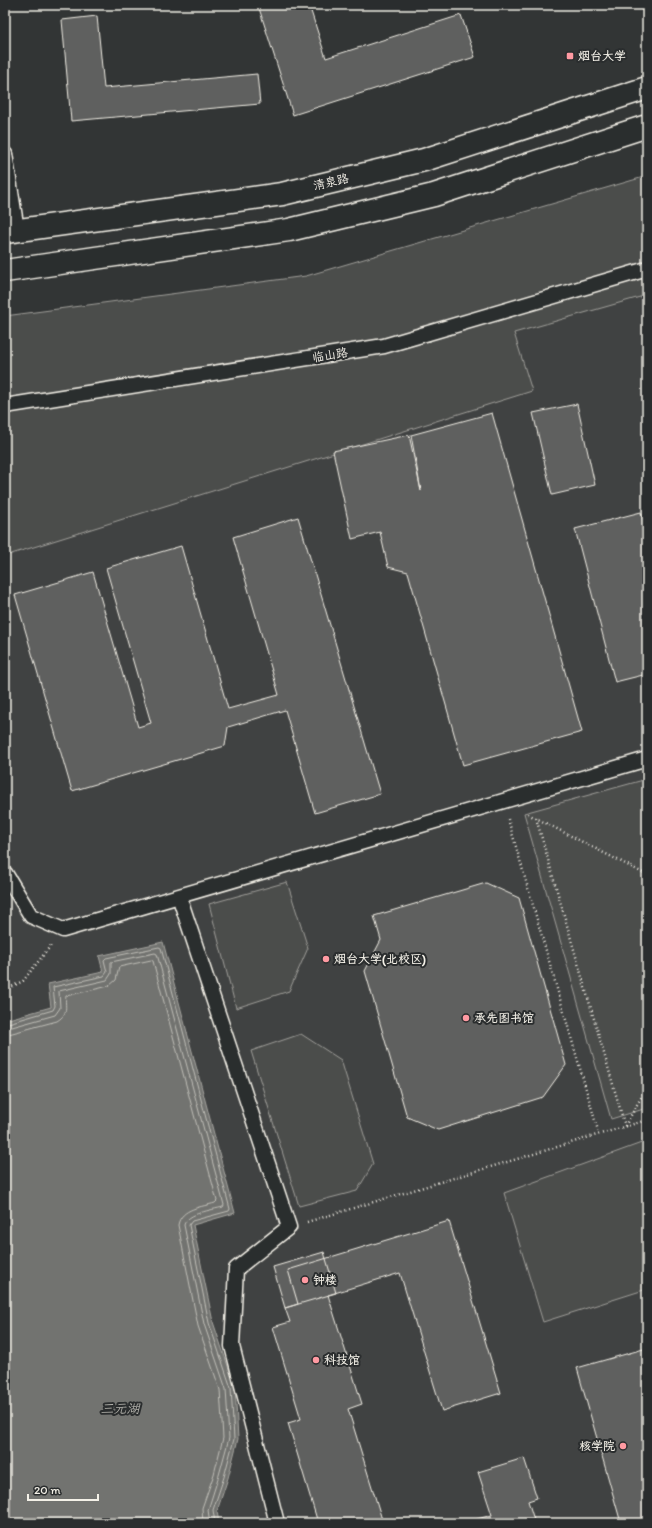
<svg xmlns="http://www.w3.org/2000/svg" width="652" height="1528" viewBox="0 0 652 1528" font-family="Itim,'LXGW WenKai TC',sans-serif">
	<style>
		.built { fill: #404242 }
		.green { fill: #4b4d4c; stroke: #a09f9a }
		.water { fill: #727370; stroke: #a6a5a0 }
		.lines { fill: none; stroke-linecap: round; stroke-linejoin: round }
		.shore { stroke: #c0bfb8; stroke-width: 1 }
		.building { fill: #5f605f; stroke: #f4f1e8 }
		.service-casing { stroke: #f4f1e8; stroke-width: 17 }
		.secondary-casing { stroke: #f4f1e8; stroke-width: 25 }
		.path { stroke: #f4f1e8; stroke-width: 2.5; stroke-dasharray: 1 3; stroke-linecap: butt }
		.service { stroke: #2a2d2e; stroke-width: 14 }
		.secondary { stroke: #2a2d2e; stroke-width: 22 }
		.poi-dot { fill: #ff9aa2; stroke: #2a2d2e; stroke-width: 1.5 }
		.labels { text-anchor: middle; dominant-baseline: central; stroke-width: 4; stroke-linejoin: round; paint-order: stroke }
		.poi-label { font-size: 12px; font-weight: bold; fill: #f4f1e8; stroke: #2a2d2e; text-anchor: start }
		.street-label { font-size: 12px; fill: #f4f1e8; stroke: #2a2d2e }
		.water-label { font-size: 13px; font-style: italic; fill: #b3b2ac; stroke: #2a2d2e }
	</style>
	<rect width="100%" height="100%" fill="#323535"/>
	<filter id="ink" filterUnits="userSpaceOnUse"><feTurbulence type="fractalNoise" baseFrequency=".025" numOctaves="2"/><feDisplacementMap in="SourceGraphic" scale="8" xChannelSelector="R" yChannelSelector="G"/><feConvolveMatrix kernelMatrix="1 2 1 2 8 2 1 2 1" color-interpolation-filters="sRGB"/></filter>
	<g filter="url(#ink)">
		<path class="built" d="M647,235V1523H5V394Z"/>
		<path class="green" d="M647,176V295L514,333L532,391L5,556V316L306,276Z
			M647,779V1108L611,1119L524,813Z
			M287,882L308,948L289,991L236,1008L209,904Z
			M301,1034L341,1060L373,1164L357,1191L299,1206L251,1051Z
			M647,1141V1289L543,1322L504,1193Z"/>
		<path class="water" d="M163,942L235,1213L193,1225L213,1322L235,1387L238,1439L228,1478L217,1511L219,1523H5V1020L51,1007L48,984L103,972L99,956Z"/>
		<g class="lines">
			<path class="shore" d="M5,1024L53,1010L55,1006L53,987L104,976L107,972L104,960L106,958L159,947L161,948L230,1209L229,1211L192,1221L189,1225L209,1323L231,1388L234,1439L224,1477L213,1510L215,1523
				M5,1029L55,1015L60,1008L59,991L107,980L111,974V962L155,953L157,954L224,1205L223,1207C212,1210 187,1213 184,1225L204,1324L226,1389L229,1438L219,1475L208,1510L210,1523
				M5,1035L57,1021C70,1013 64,1006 66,996L109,986L116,980L119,967L151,960L153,961L217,1201L215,1203C202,1207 181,1208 178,1225L198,1326L220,1390L223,1438L214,1474L202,1508L203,1523"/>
		</g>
		<path class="building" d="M258,5H309L326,58L461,15L475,57L293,115Z
			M97,16L104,88L257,74L260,104L71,121L62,20Z
			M577,404L595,485L552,495L533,413Z
			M492,413L582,732L463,765L408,572L388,567L380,532L352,539L333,451L409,435L421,491L411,435Z
			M641,512L647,534V674L615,682L575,529Z
			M298,517L380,794L315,813L285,710L228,727L225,746L72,791L15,595L93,572L138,727L151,723L106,568L181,546L228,709L279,695L233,537Z
			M486,883L519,898L566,1065L543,1097L438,1130L407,1117L365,971L381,940L374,916Z
			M449,1221L501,1393L442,1411L400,1273L328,1295L362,1404L348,1409L383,1523H318L288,1423L301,1419L273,1327L290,1322L285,1308L298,1304L288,1270Z
			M324,1252L336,1293L285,1308L273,1267Z
			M647,1348V1523H621L577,1368Z
			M524,1458L537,1498L528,1501L535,1523H478L477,1519L492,1515L478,1472Z"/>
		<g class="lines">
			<g class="service-casing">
				<path id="service" d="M5,154L17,230
					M5,406L384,346L647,269
					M5,873L31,916L63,930L647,759
					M179,896L289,1227L236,1269L232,1346L277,1523"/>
			</g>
			<g class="secondary-casing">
				<path id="secondary" d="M5,232L282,194L424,160L647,88
					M5,271L289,230L434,195L647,126"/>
			</g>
			<path class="path" d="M528,814L647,875
				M536,818L625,1126
				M508,819L599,1134
				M5,990L23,981L52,944
				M625,1126L647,1087
				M307,1222L647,1120"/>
			<use href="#service" class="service"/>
			<use href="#secondary" class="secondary"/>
		</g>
	</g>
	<g class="poi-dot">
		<rect x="566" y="52" width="8" height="8" rx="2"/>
		<circle cx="326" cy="959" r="4"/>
		<circle cx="466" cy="1018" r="4"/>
		<circle cx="305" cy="1280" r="4"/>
		<circle cx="316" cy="1360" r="4"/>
		<circle cx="623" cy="1446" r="4"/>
	</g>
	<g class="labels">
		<g class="poi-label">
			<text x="578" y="56">烟台大学</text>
			<text x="334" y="959">烟台大学(北校区)</text>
			<text x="474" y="1018">承先图书馆</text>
			<text x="313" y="1280">钟楼</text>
			<text x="324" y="1360">科技馆</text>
			<text x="615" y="1446" text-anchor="end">核学院</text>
		</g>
		<g class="street-label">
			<text transform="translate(331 182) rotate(-13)">清泉路</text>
			<text transform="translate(330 355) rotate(-9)">临山路</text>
		</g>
		<g class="water-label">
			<text x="120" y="1408">三元湖</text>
		</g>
	</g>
	<rect width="652" height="1528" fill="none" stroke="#2a2d2e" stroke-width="20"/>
	<rect x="10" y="10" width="632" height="1508" fill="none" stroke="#f4f1e8" stroke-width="1.5" filter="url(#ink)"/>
	<path d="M28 1494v6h70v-6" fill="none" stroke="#f4f1e8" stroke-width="2"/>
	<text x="34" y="1494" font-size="12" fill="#f4f1e8" stroke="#2a2d2e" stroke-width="3" paint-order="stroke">20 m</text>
</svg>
